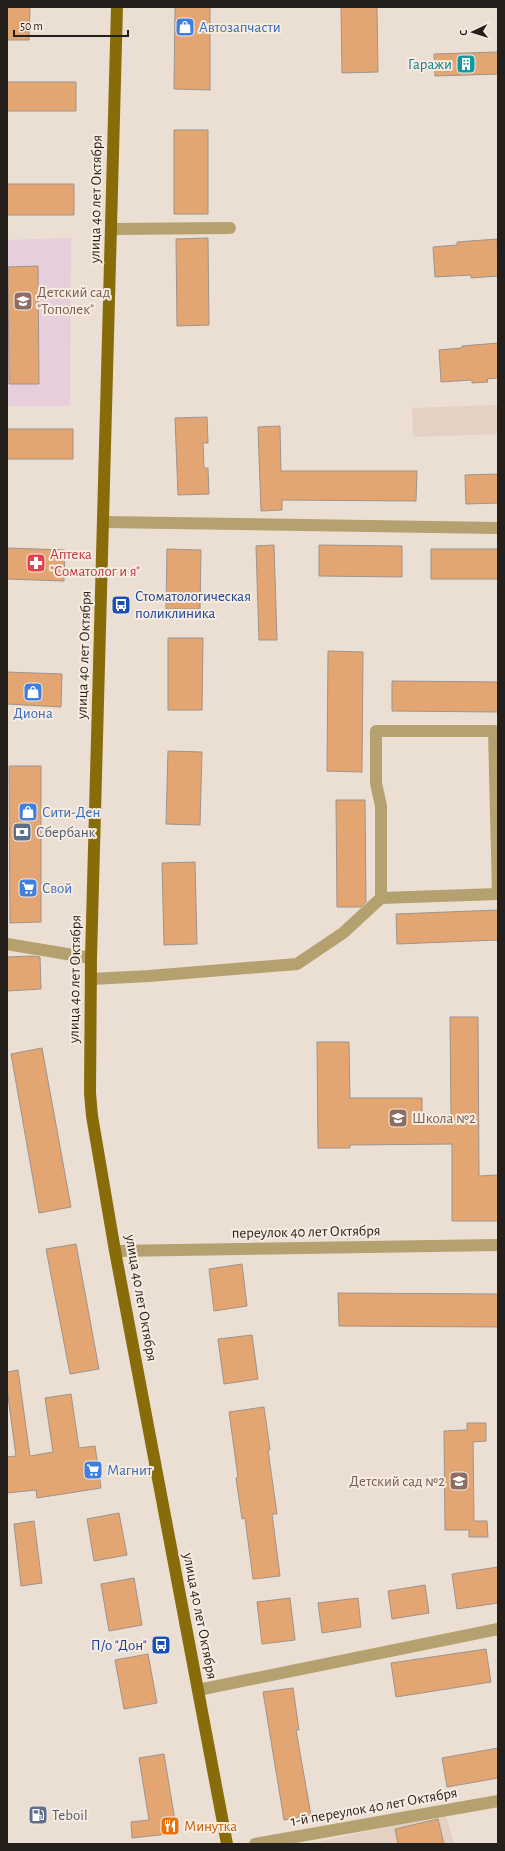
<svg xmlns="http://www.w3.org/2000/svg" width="505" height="1851" viewBox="0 0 505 1851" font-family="'Alegreya Sans',sans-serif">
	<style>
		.built { fill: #e5d1c3 }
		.education { fill: #e6cfdb }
		.building { fill: #e3a672; stroke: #a0938a }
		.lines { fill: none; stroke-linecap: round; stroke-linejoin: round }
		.minor { stroke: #b4a16f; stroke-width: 12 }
		.major { stroke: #886c09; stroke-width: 12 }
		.labels { text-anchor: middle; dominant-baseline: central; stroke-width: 4; stroke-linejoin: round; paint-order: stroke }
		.shop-label { font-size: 15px; fill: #366cbe; stroke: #f8ebe0; text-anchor: start }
		.culture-label { font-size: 15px; fill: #0d838f; stroke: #f8ebe0; text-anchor: end }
		.street-label { font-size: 15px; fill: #241f1b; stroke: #f8ebe0 }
		.education-label { font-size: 15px; fill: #785e54; stroke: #f8ebe0; text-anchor: start }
		.health-label { font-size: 15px; fill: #be3a42; stroke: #f8ebe0; text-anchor: start }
		.transit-label { font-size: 15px; fill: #164399; stroke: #f8ebe0; text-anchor: start }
		.service-label { font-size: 15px; fill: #4e5e75; stroke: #f8ebe0; text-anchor: start }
		.food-label { font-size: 15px; fill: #c56008; stroke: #f8ebe0; text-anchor: start }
	</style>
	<rect width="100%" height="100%" fill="#ebded3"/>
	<path class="built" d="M498,405V434L413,437L412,408Z
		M446,1815L454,1844H306Z"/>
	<path class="education" d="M71,238L70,406H7V240Z"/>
	<path class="building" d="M7,7H30L29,40H7Z
		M175,7H210V90L174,89Z
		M341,7H377L378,72L342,73Z
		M498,52V74L435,76L434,54Z
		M7,82H76V111H7Z
		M174,130H208V214H174Z
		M7,184H74V215H7Z
		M208,238L209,325L177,326L176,239Z
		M497,239L498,276L471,278V275L435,277L433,247L457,245V242Z
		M38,266L39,384H9L8,267Z
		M498,343V378L487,379L488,382L472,383V380L441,382L439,350L462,348V346Z
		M207,417L208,443H203L204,468H208L209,494L178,495L175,418Z
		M280,426L281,471H417L416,501L282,500V510L261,511L258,427Z
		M7,429H73V459H7Z
		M498,474V503L466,504L465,475Z
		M274,545L277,640H259L256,546Z
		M319,545L402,546V577L319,576Z
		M7,548L65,550L64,581L7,579Z
		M167,549L201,550L200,609H166Z
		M431,549H498V579H431Z
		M168,638H203L202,710H168Z
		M328,651L363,652L362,772L327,771Z
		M7,672L62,674L61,707L7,704Z
		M392,681L498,682V712L392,711Z
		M168,751L202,752L200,825L166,824Z
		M9,766H41V922L10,923Z
		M336,800H365L366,902L361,907H337Z
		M195,862L197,944L164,945L162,863Z
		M498,910V940L397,944L396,914Z
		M33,956L40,957L41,989L7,991V957Z
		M450,1017H478L479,1176L498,1175V1221H452V1144L350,1145V1148H318L317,1042H349L350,1098H422V1116H451Z
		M42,1048L71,1207L39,1213L11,1054Z
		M76,1244L99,1369L70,1374L46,1249Z
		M242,1264L247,1306L214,1311L209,1269Z
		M338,1293L498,1294V1327L339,1326Z
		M252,1335L258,1379L224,1384L218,1339Z
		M18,1370L30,1456L53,1452L45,1398L71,1394L79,1448L95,1446L101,1488L37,1498L36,1490L7,1493V1457L16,1456L7,1389V1372Z
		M264,1407L270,1450H268L277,1514H272L280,1576L253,1579L245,1518L242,1519L236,1478L238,1477L229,1412Z
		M467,1423H486V1441L473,1442L474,1521H487L488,1537H469V1530H445L444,1431L467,1430Z
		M119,1513L127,1555L94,1561L87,1519Z
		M34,1521L42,1583L21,1586L14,1524Z
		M498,1567V1603L457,1609L452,1574Z
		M134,1578L142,1625L109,1631L101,1584Z
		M425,1585L429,1613L392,1619L388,1591Z
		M290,1598L295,1640L262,1644L257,1602Z
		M358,1598L361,1627L322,1633L318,1603Z
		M486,1649L491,1682L396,1697L391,1663Z
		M148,1654L157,1703L124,1709L115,1660Z
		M293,1688L299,1730H296L311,1815L284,1820L263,1692Z
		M498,1748V1778L447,1787L442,1758Z
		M164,1754L177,1833L132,1838L131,1822L149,1820L139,1758Z
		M438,1819L444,1844H398L395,1829Z"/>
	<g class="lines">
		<path class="minor" d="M112,229L230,228
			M104,522L498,528
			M7,944L91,958
			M91,979L149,976L297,964L343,933L381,898L498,894L494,731H376V783L381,806V898
			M115,1251L498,1245
			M198,1690L498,1629
			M255,1844L498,1801"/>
		<path class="major" d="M117,7L91,958L90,1093L92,1116L115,1251L227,1844"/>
	</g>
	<defs>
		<g id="shop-square" transform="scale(1)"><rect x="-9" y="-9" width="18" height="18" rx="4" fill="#3f7fe0" stroke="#f8ebe0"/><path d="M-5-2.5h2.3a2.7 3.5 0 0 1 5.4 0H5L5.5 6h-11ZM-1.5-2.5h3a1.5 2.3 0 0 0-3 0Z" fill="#fff"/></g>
		<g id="building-square" transform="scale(1)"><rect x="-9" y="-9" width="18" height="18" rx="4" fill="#0f9aa8" stroke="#f8ebe0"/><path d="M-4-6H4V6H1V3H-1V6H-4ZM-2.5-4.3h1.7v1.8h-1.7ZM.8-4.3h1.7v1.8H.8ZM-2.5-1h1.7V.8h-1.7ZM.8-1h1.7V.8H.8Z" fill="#fff"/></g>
		<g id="school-square" transform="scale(1)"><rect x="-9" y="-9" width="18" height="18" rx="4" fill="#8d6e63" stroke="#f8ebe0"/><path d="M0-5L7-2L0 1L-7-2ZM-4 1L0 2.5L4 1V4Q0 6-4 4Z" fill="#fff"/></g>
		<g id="pharmacy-square" transform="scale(1)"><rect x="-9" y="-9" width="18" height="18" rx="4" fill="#e0444e" stroke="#f8ebe0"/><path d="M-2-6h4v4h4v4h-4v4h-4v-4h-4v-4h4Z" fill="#fff"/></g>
		<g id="bus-square" transform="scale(1)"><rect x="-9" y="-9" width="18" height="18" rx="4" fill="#1a4fb4" stroke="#f8ebe0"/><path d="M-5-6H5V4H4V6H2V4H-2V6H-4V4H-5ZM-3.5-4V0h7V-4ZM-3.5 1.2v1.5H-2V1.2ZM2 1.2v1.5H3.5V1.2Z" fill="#fff"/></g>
		<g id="bank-square" transform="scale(1)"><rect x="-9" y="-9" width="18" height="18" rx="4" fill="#5c6f8a" stroke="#f8ebe0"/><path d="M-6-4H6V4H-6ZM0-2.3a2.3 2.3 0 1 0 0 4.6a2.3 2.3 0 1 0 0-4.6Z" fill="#fff"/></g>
		<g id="supermarket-square" transform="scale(1)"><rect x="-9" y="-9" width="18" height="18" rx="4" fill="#3f7fe0" stroke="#f8ebe0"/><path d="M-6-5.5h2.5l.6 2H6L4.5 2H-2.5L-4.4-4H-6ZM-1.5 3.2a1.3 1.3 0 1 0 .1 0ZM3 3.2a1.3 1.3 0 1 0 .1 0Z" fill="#fff"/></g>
		<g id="fuel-square" transform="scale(1)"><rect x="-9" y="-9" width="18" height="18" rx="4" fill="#5c6f8a" stroke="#f8ebe0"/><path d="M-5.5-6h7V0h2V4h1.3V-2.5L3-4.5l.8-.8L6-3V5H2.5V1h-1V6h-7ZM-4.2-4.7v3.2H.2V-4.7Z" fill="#fff"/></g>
		<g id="restaurant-square" transform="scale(1)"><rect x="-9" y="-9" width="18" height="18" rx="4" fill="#e8710a" stroke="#f8ebe0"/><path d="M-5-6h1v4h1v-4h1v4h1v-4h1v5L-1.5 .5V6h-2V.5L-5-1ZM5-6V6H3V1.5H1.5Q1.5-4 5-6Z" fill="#fff"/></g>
	</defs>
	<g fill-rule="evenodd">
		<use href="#shop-square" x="185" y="27"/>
		<use href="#building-square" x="466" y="64"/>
		<use href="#school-square" x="23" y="301"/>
		<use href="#pharmacy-square" x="36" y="563"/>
		<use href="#bus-square" x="121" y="605"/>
		<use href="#shop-square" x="33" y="692"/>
		<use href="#shop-square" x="28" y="812"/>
		<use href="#bank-square" x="22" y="832"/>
		<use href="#supermarket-square" x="28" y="888"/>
		<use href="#school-square" x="398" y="1118"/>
		<use href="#supermarket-square" x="93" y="1470"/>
		<use href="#school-square" x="459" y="1481"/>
		<use href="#bus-square" x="161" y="1645"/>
		<use href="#fuel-square" x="38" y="1815"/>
		<use href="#restaurant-square" x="170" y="1826"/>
	</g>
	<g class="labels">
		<g class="shop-label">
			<text x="199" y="27">Автозапчасти</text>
			<text x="33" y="713" text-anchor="middle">Диона</text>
			<text x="42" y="812">Сити-Ден</text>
			<text x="42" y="888">Свой</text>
			<text x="107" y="1470">Магнит</text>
		</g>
		<g class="culture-label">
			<text x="452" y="64">Гаражи</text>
		</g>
		<g class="street-label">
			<text transform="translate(96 199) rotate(-89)">улица 40 лет Октября</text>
			<text transform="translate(84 655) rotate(-88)">улица 40 лет Октября</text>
			<text transform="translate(75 979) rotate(-89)">улица 40 лет Октября</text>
			<text transform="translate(306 1232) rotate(-1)">переулок 40 лет Октября</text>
			<text transform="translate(141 1298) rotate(80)">улица 40 лет Октября</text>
			<text transform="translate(200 1616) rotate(79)">улица 40 лет Октября</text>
			<text transform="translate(374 1807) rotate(-10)">1-й переулок 40 лет Октября</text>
		</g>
		<g class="education-label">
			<text x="37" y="292">Детский сад<tspan x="37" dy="17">"Тополек"</tspan></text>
			<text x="412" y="1118">Школа №2</text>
			<text x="445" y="1481" text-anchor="end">Детский сад №2</text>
		</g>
		<g class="health-label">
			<text x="50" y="554">Аптека<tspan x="50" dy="17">"Соматолог и я"</tspan></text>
		</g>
		<g class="transit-label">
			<text x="135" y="596">Стоматологическая<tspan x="135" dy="17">поликлиника</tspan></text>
			<text x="147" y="1645" text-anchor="end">П/о "Дон"</text>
		</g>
		<g class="service-label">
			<text x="36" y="832">Сбербанк</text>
			<text x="52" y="1815">Teboil</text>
		</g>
		<g class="food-label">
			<text x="184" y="1826">Минутка</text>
		</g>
	</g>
	<rect width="505" height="1851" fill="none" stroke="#241f1b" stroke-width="16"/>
	<g transform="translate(473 32) rotate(266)" stroke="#f8ebe0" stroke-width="3" paint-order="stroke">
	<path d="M0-3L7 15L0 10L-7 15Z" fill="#241f1b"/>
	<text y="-6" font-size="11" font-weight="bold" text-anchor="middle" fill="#241f1b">С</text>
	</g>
	<path d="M14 30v6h114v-6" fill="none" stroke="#241f1b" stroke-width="2"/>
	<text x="20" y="30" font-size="12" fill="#241f1b" stroke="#f8ebe0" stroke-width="3" paint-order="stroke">50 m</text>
</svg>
